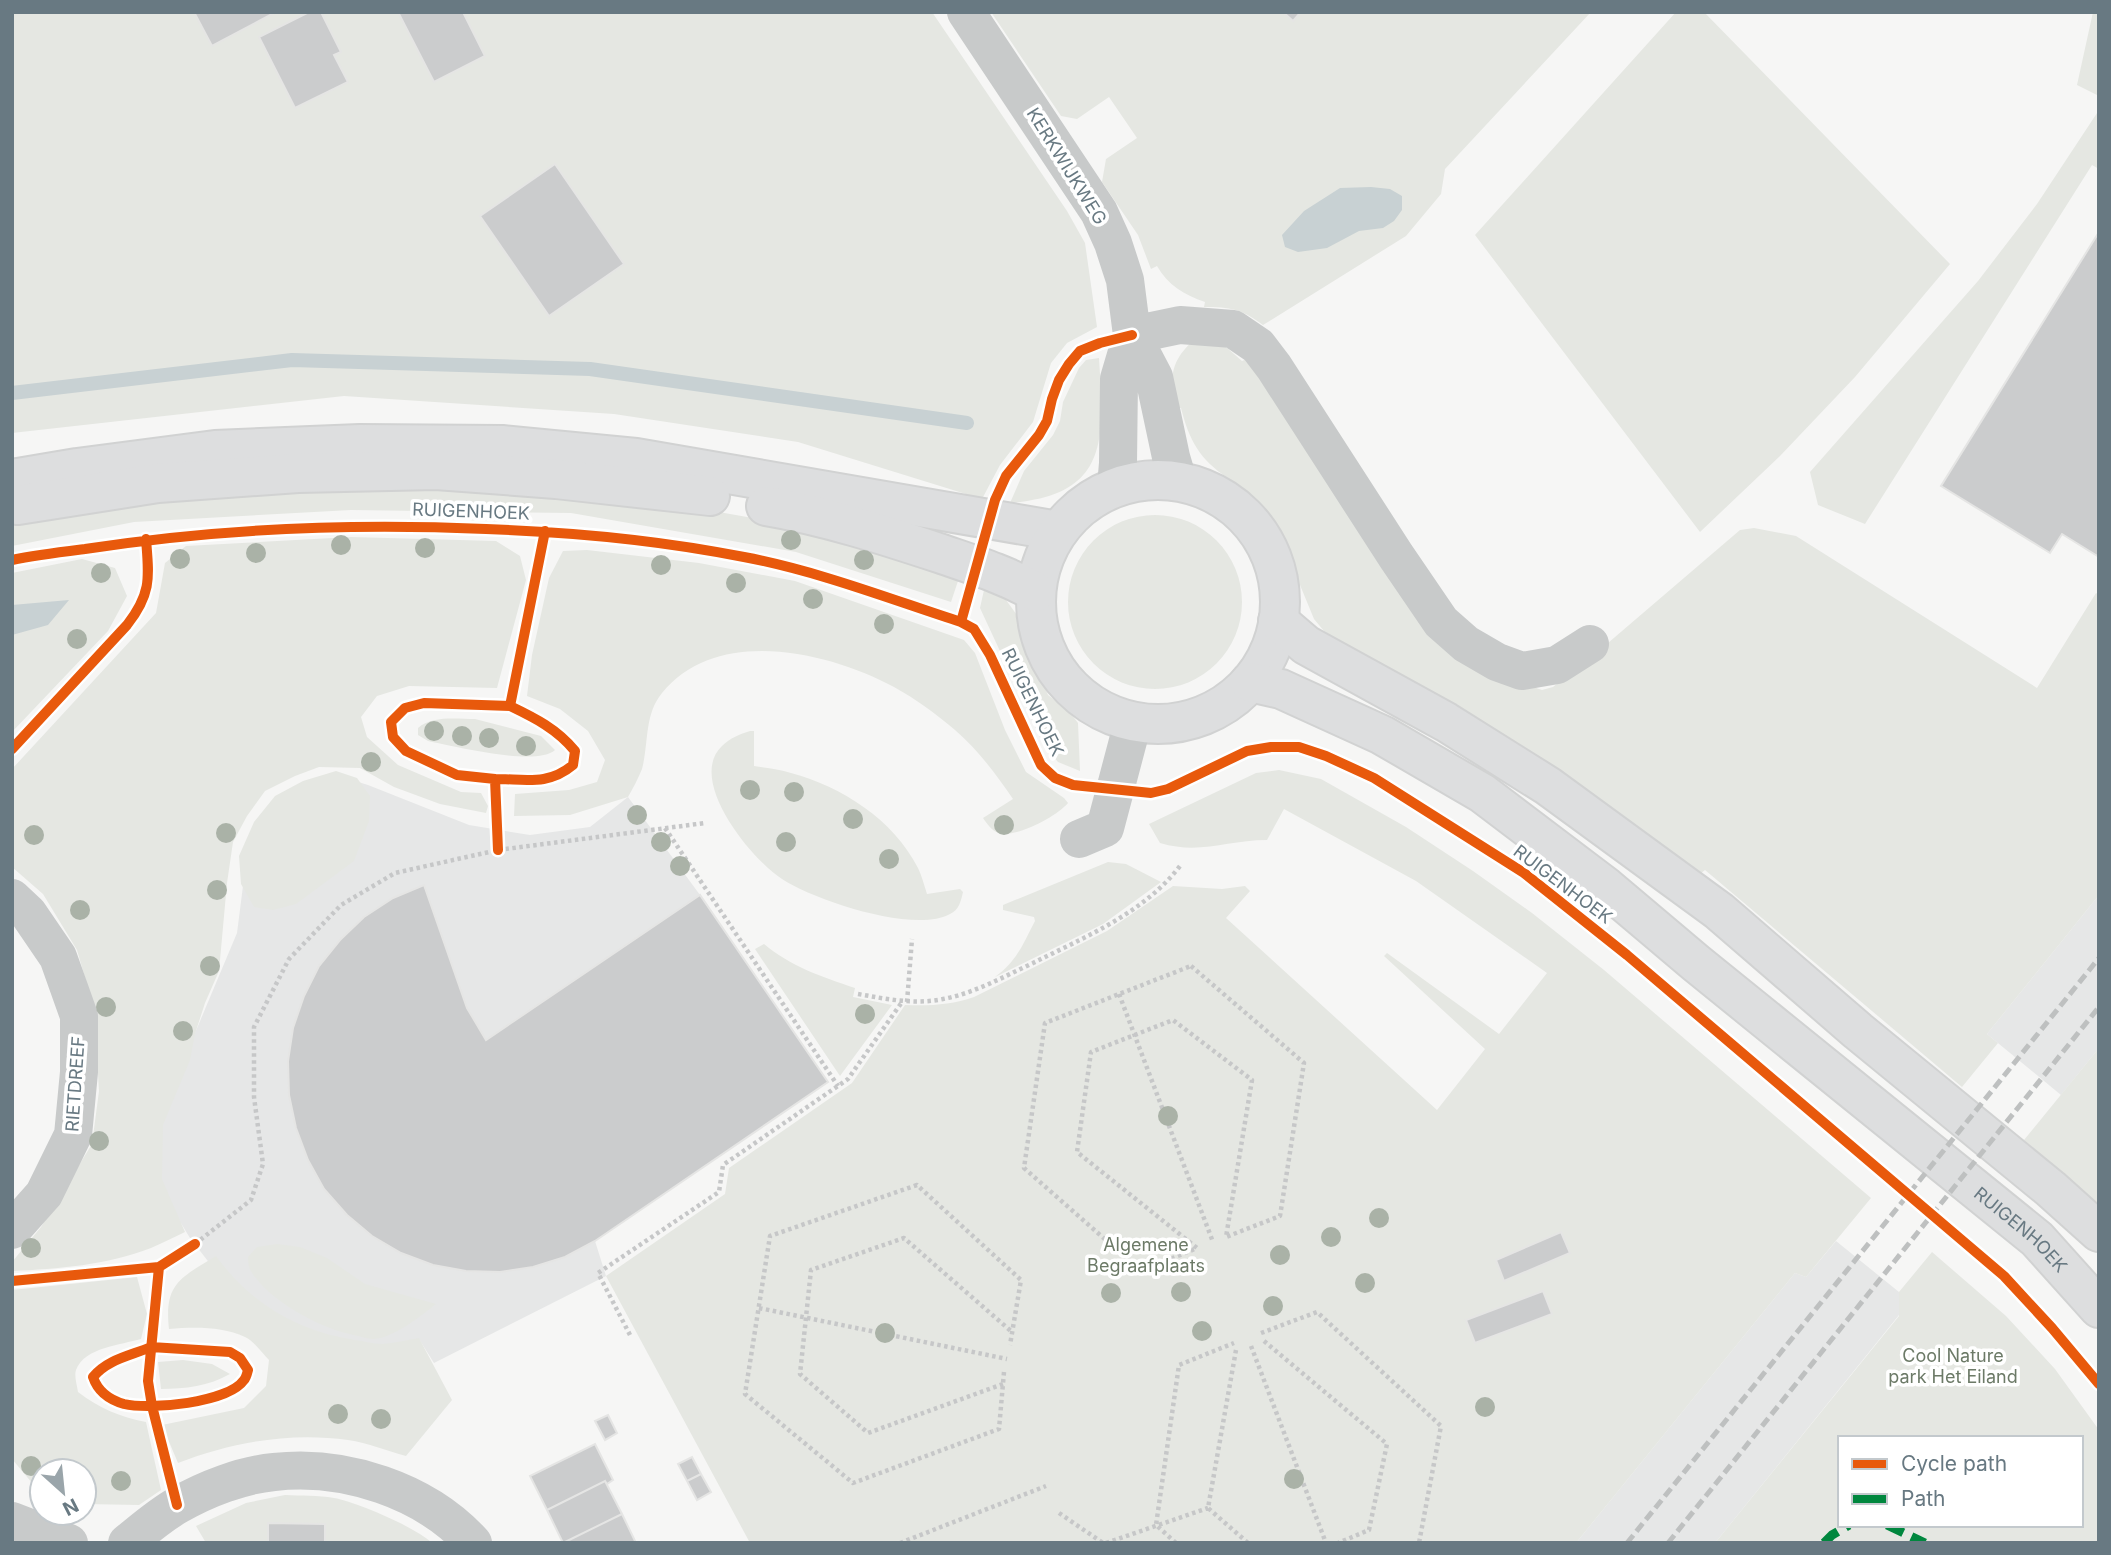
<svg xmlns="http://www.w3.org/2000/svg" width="2111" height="1555" viewBox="0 0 2111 1555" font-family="Inter,sans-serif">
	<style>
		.built { fill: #e6e7e7 }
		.green { fill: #e5e7e2; fill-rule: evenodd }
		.water { fill: #c8d1d3 }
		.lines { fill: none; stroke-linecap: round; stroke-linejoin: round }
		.stream { stroke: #c8d1d3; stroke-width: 14 }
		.building { fill: #cbcccd; stroke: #e5e5e4; stroke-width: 2 }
		.major-casing { stroke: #d1d2d2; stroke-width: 42 }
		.path { stroke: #c6c7c8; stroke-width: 4.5; stroke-dasharray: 3.5 3.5; stroke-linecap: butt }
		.minor { stroke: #c8caca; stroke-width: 38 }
		.major { stroke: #dddedf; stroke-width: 38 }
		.rail { stroke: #bec0c0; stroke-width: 5; stroke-dasharray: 10 5; stroke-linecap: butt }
		.quiet { stroke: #00873e; stroke-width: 9; stroke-dasharray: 18 9; stroke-linecap: butt }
		.cycleway-casing { stroke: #fff; stroke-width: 15 }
		.cycleway { stroke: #e8590c; stroke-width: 10 }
		.tree { fill: #aab2a7 }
		.labels { text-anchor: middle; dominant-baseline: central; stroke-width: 7; stroke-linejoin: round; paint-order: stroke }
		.street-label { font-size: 18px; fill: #687982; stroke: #fff }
		.park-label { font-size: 18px; fill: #6c7a67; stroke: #fff }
	</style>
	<rect width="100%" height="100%" fill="#f6f6f5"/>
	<path class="built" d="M333,774L368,785L469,825L530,835L590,827L628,797L700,895L828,1082L595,1241L606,1276L434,1363L419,1339L373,1348L280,1324L228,1287L190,1238L160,1189L157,1131L182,1064L237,933L249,839Z
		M2099,895V1048L2061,1095L1987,1034Z
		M1836,1241L1899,1292V1315L1715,1543H1576L1795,1273L1806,1277Z"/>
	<path class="green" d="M12,12H932L1067,211L1085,243L1097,327L1067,343L1051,363L1033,422L1000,465L982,499L798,442L614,414L344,396L12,433Z
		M991,12H1591L1445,169L1441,194L1406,236L1263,325C1242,309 1230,307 1204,307L1205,302C1184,295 1168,285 1157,266L1151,269L1138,235L1102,182L1106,159L1137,138L1109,97L1077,119L1061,116Z
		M1676,12H1704L1950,264L1855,377L1780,456L1700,532L1475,235Z
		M2093,12H2099V96L2077,85Z
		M2099,110V169L2092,165L1865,524L1818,505L1810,472L1978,281L2037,204Z
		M1194,340L1226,347L1242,361L1249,358L1490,672L1542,690L1553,687L1601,649L1740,530L1754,528L1796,536L2037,688L2096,593L2099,595V895L1987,1034L1998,1043L1962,1087L1705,870L1696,877L1324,631L1314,619L1300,585H1295C1288,555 1280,529 1258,505C1250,496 1237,490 1226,483L1228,478C1200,460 1189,440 1181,408H1174C1170,378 1170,361 1194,340Z
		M1099,358C1104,439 1110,495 1010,503L1024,471L1053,435L1060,421L1063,402L1079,368L1086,360Z
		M424,484L668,503L826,531L959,578L951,602L796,552L571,513L351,510L134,522L12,546V519L178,494Z
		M1068 602a87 87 0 1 1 174 0a87 87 0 1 1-174 0Z
		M351,537L496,541L520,556L526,580L497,688L409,686L377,696L361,717L367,737L398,765L461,792L481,793L488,806L486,813L440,804L394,787L360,768L319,767L295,776L265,791L247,816L233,842L227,883L219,971L205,1003L195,1034L190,1060L163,1125L162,1179L185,1232C174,1237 163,1243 151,1248C107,1265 58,1269 12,1271V1262L41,1227L92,1144L99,1091L94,1009L77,950L43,894L12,867V769L156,613L165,563L186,546Z
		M587,550L699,563L795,581L964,640L975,653L1005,730L1026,772L1064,798L1068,803C1057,816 1017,838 999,833C992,831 987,824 983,818L1013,799C996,774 978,750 955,730C936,714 916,699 894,687C829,652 717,625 662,693C644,715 649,743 642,769C638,779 633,788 628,797L570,815L514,816L515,794L569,790L597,782L605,760L588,731L560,709L527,696L532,655L549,578L563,551Z
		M82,559L115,568L127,596L108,631L12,732V573Z
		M984,590H992L1006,600L1019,618L1021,637L1048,695L1069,711L1078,723L1080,771L1058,762L1043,744L980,608Z
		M475,719L541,736L555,750C536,767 454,746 428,741L418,735V728C432,715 458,719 475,719Z
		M750,731H754V766C766,768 779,769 791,773C842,787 893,819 918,868C922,876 924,885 927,894L960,889L963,892C961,901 959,910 950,914C914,934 814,900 782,879C752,860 686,780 722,746C730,738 740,734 750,731Z
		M1279,770L1321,779L1406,827L1473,871L1532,913L1604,970L1871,1198L1806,1277L1795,1273L1576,1543H750L606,1276L725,1194L729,1168L852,1083L905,1005C930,1006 951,1005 974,997L1107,931L1173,886L1222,889L1245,886L1250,891L1226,918L1437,1110L1485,1049L1384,956L1387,953L1499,1034L1547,973L1416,881L1284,809L1267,840C1227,840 1200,855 1160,843L1149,824L1256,773Z
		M336,771L357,778L370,796L369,821L354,861L296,904L273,910L254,907L241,884L239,856L254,822L275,796L303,781Z
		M1108,862L1126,864L1161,882L1103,924L995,977C1017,961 1023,944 1035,921L1034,917L1003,910V905Z
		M764,944C790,966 822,977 855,988L853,997L892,1005L840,1076L755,949Z
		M2099,1048V1204L2024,1140Z
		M277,1244L300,1247L327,1258L365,1284L436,1304C421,1316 393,1338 374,1339C369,1339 363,1337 358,1336C323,1330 272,1303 252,1273C249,1269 248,1263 248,1257L257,1247Z
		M1932,1252L2006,1316L2055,1369L2099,1430V1543H1715L1899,1316V1292ZM1840,1438H2081V1525H1840Z
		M216,1256C251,1304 297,1331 355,1340C364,1341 373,1344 382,1344C394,1343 407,1340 419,1338L452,1400L406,1456C387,1451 368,1443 348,1440C290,1432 233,1442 178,1463L162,1425L244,1408L266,1386L269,1360C262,1353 254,1341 245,1337C222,1326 193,1327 169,1329C164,1284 180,1278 216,1256Z
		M137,1277L147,1314L141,1339C121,1345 85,1347 76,1370C74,1376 77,1385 78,1392C99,1408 120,1417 146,1422L161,1490L139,1505L84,1504V1471H42V1491L38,1490L12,1459V1290Z
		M183,1360L212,1364L230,1374C209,1386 185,1389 161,1389L158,1362Z
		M285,1495C301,1496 318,1495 334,1498C357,1502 415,1527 432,1543H206L196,1526L246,1503Z"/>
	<path class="water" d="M1371,187L1390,189L1402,196V210L1394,221L1383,228L1359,231L1327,248L1298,252L1285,247L1282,235L1304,211L1340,188Z
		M69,600L48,625L12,635V605Z"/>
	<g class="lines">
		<path class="stream" d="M12,393L292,360L590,369L967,423"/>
	</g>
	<path class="building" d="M194,12H276L212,46Z
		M309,12H321L341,52L334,55L348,82L295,108L259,37Z
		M398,12H463L485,56L434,82Z
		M1283,12H1301L1293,21Z
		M555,164L624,264L549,316L480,216Z
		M2099,232V557L2062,534L2050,553L1941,486Z
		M424,885L467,1008L486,1040L700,895L828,1082L595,1241L565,1257L533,1267L500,1272L466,1271L433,1265L401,1253L372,1236L347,1215L324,1189L308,1160L296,1128L289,1095L288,1061L293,1028L304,996L319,966L340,940L364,917L393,898Z
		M1561,1232L1570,1253L1504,1281L1496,1260Z
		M1543,1291L1552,1314L1475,1343L1466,1320Z
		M608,1415L617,1433L605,1440L595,1421Z
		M595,1444L613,1480L607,1484L605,1481L547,1510L530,1476Z
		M692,1457L701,1474L687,1481L678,1464Z
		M701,1474L711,1492L697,1500L687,1481Z
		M605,1481L622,1514L563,1543L547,1510Z
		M622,1514L636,1543H563Z
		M268,1523L325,1524V1543H268Z"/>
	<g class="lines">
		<g class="major-casing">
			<g id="major">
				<path d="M12,479L77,468L215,450L360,444L502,445L636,458L1058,531"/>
				<circle cx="1158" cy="602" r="122"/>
				<path d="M18,505L158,483L298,473L436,470L556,479L710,496"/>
				<path d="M766,506C826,516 884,535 942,554C974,565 1006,575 1036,592"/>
				<path d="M1278,621L1306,645L1446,722L1548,786L1719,911L1858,1031L2051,1189L2099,1232"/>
				<path id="s1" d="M1250,682L1281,689L1382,735L1482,793L1606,887L1696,963L2037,1239L2099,1308"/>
			</g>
		</g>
		<path class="path" d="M665,828L838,1086
			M1191,966L1304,1063L1280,1216L1226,1237L1252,1080L1173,1020L1091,1052L1077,1152L1197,1248L1141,1271L1024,1168L1045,1023Z
			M858,994C887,999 914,1005 943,999C975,993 1003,977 1033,963C1085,937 1144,913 1180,866
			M1119,994L1213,1242
			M907,1002L912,939
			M195,1244L251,1200L263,1164L254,1097V1027L289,959L341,905L395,873L498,850L705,823
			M759,1308L1007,1359
			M1261,1333L1317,1312L1441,1426L1419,1543
			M630,1335L598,1273L719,1192L723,1165L848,1079L902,1002
			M1264,1341L1387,1444L1369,1530L1338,1543
			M1251,1346L1326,1543
			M1236,1350L1208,1508L1248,1543
			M1004,1372L999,1429L853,1483L745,1394L770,1236L917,1185L1021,1280L1010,1345
			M1003,1384L868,1433L800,1374L811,1270L904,1238L1012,1332
			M1059,1513L1103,1543
			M900,1543L1046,1486
			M1106,1543L1208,1508
			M1176,1543L1156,1525L1179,1365L1234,1343"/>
		<path class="minor" d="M966,12L1099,212L1113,243L1125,280L1132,335L1154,377L1171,457L1178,481
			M1132,335L1180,325L1233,329L1258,346L1274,367L1396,556L1441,622L1466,644L1497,662L1522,671L1557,665L1590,644
			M1116,487L1118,463L1119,379L1132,335
			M1079,839L1105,828L1133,722
			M12,898L28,913L58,957L79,1016V1072L73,1135L44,1194L12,1230
			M12,1521L69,1543
			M127,1543C143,1530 160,1515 178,1505C206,1489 242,1475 274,1472C344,1464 425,1490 473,1543"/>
		<use href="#major" class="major"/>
		<path class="rail" d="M1627,1543L2099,958
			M1668,1543L2099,1007"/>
		<path class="quiet" d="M1887,1525L1925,1543
			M1824,1543L1832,1535L1849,1525"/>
		<g class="cycleway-casing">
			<path id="cycleway" d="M12,560C36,555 61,552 85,549C220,528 350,523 486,529C572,532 659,540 744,557C818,571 890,599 961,622L974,629L990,655L1041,765L1055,778L1073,785L1151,793L1168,789L1247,751L1271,747H1299L1326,756L1374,778L1524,873L1627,955L2004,1276L2052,1328L2099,1384
				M961,622L995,500L1006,476L1039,435L1047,421L1052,399L1059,380L1069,364L1080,351L1100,343L1132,335
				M12,749L127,625C152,593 149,577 146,539
				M495,779C525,779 548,786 573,765L575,751C557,729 535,718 510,706
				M498,850L495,779L457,775L406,751L393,737L391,722L405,708L424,703L510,706L545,531
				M12,1281L159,1267
				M151,1347L230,1352L240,1358L248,1370C247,1374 246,1378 244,1380C228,1403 150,1410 124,1404C110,1400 98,1392 93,1377C108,1359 130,1356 151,1347Z
				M177,1505L152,1406L148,1381L159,1267L195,1244"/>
		</g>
		<use href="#cycleway" class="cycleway"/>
	</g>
	<g class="tree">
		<circle cx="791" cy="540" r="10"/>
		<circle cx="341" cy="545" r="10"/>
		<circle cx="425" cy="548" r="10"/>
		<circle cx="256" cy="553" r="10"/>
		<circle cx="180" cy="559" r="10"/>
		<circle cx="864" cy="560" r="10"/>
		<circle cx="661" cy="565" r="10"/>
		<circle cx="101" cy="573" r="10"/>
		<circle cx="736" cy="583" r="10"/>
		<circle cx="813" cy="599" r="10"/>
		<circle cx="884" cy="624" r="10"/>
		<circle cx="77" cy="639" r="10"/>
		<circle cx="434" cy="731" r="10"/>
		<circle cx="462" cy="736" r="10"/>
		<circle cx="489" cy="738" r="10"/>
		<circle cx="526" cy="746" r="10"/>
		<circle cx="371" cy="762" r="10"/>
		<circle cx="750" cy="790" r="10"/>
		<circle cx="794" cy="792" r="10"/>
		<circle cx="637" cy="815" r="10"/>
		<circle cx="853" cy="819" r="10"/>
		<circle cx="1004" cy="825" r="10"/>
		<circle cx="226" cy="833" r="10"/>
		<circle cx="34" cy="835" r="10"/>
		<circle cx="661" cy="842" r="10"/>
		<circle cx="786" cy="842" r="10"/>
		<circle cx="889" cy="859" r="10"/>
		<circle cx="680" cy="866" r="10"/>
		<circle cx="217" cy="890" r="10"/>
		<circle cx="80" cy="910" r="10"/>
		<circle cx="210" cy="966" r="10"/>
		<circle cx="106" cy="1007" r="10"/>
		<circle cx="865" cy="1014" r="10"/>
		<circle cx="183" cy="1031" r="10"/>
		<circle cx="1168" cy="1116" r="10"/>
		<circle cx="99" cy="1141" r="10"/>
		<circle cx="1379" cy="1218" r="10"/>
		<circle cx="1331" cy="1237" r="10"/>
		<circle cx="31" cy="1248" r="10"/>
		<circle cx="1280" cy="1255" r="10"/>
		<circle cx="1365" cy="1283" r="10"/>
		<circle cx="1181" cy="1292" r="10"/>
		<circle cx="1111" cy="1293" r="10"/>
		<circle cx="1273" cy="1306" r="10"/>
		<circle cx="1202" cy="1331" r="10"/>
		<circle cx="885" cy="1333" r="10"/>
		<circle cx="1485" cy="1407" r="10"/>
		<circle cx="338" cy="1414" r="10"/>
		<circle cx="381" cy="1419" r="10"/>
		<circle cx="31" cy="1466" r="10"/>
		<circle cx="1294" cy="1479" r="10"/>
		<circle cx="121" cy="1481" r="10"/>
	</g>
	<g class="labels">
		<g class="street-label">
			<text transform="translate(1067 166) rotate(58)">KERKWIJKWEG</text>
			<text transform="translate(471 511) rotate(2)">RUIGENHOEK</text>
			<text transform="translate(1033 702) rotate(64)">RUIGENHOEK</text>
			<text transform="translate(1563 884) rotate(37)">RUIGENHOEK</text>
			<text transform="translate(75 1084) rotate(-86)">RIETDREEF</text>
			<text stroke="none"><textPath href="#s1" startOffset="952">RUIGENHOEK</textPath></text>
		</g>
		<g class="park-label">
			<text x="1146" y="1244">Algemene<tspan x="1146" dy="21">Begraafplaats</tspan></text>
			<text x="1953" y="1355">Cool Nature<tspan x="1953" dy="21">park Het Eiland</tspan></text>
		</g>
	</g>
	<rect width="2111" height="1555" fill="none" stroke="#687982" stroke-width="28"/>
	<rect x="1838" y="1436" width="245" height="91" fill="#ffffff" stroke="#c3c9cd" stroke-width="2"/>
	<rect x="1852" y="1459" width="35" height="10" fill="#e8590c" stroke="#c3c9cd" stroke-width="2"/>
	<text x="1901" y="1471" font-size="21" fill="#687982">Cycle path</text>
	<rect x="1852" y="1494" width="35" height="10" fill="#00873e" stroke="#c3c9cd" stroke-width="2"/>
	<text x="1901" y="1506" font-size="21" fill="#687982">Path</text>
	<g transform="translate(63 1492) rotate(153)"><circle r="33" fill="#ffffff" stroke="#c3c9cd" stroke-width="2"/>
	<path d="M0-5L12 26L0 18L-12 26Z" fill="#9aa5aa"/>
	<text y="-10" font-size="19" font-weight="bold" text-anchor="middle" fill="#687982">N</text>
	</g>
</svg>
